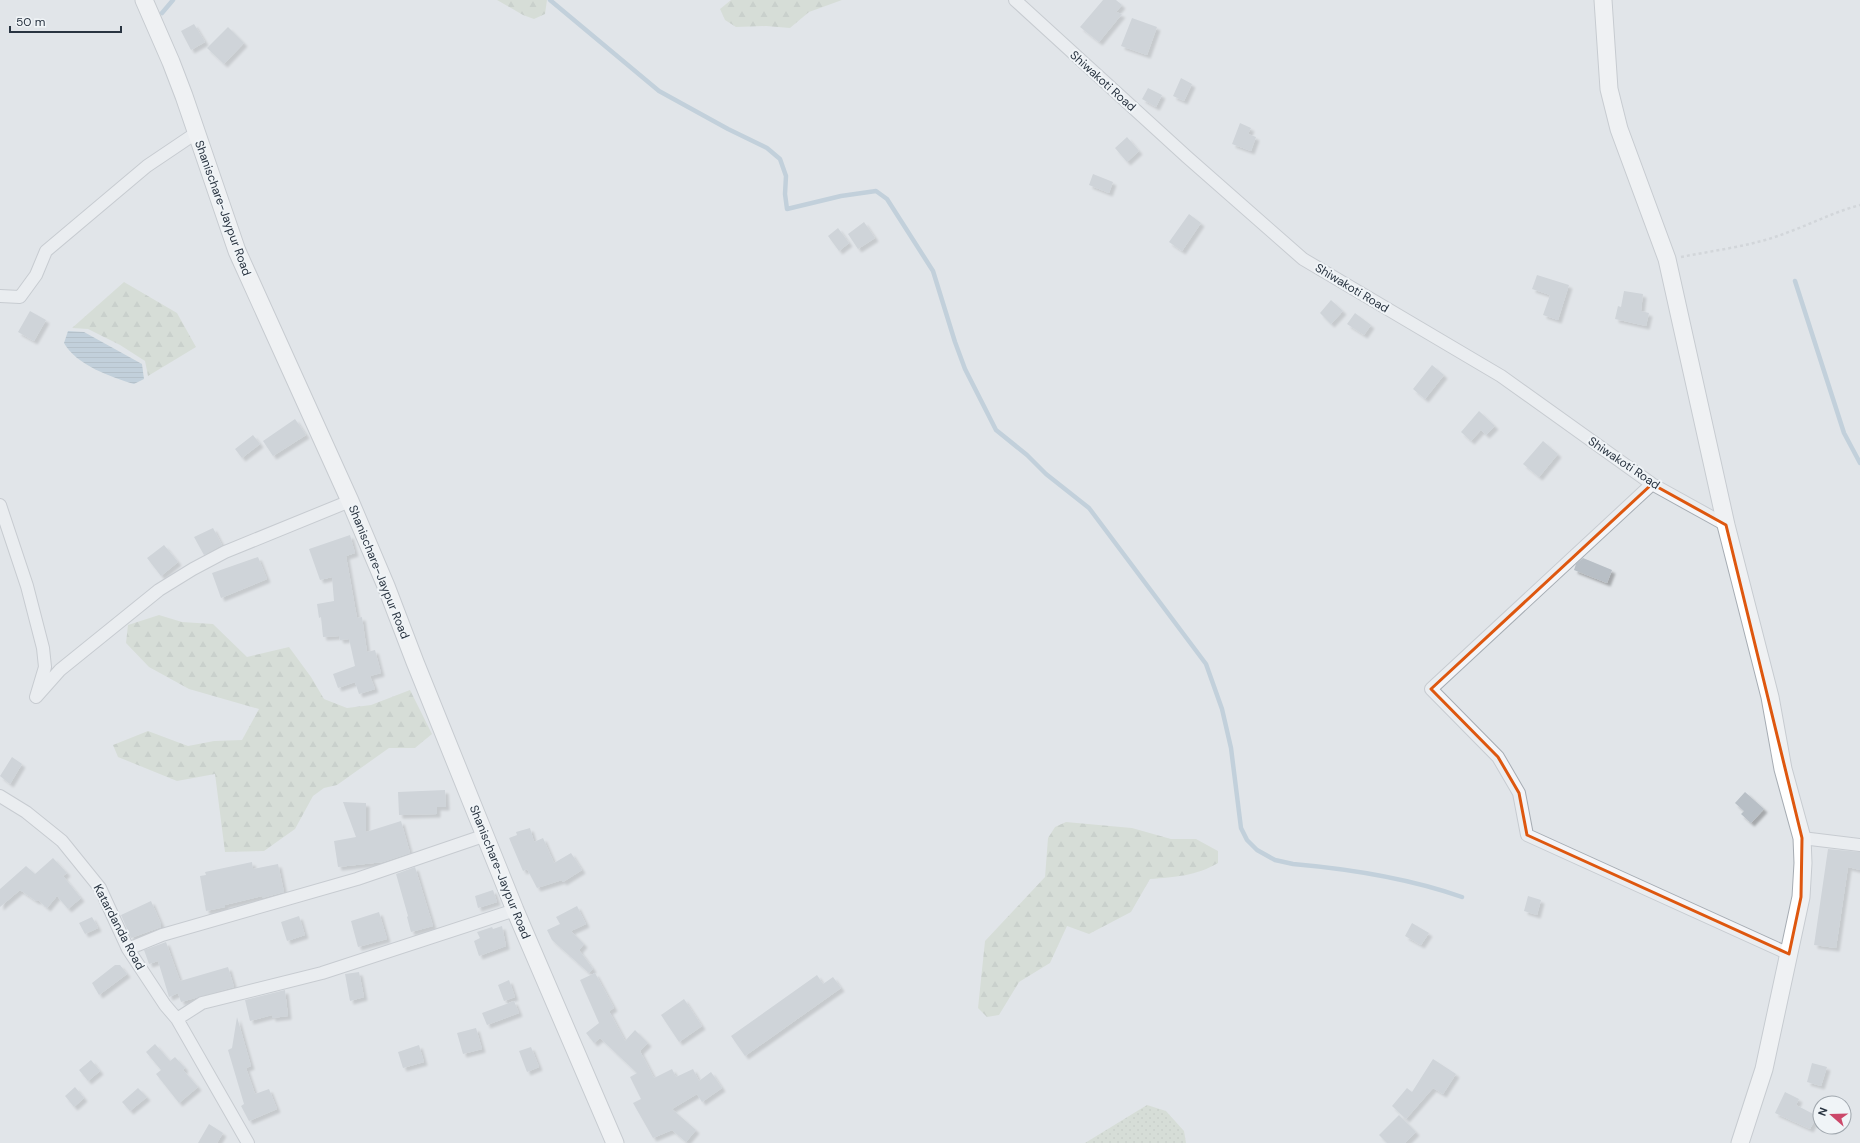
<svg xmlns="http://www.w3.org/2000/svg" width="1860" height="1143" viewBox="0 0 1860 1143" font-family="'DM Sans',sans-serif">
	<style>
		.grass { fill: url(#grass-dots) }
		.forest { fill: url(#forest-firs) }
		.water { fill: url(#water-rules) }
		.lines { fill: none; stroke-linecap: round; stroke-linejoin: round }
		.stream { stroke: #9cb7c9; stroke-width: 4.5 }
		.building { fill: #b8bfc6; filter: url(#shadow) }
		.street-casing { stroke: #a6acb3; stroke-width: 14 }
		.secondary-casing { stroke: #a6acb3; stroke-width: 19 }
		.path { stroke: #bfc3c8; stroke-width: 2.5; stroke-dasharray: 3 3; stroke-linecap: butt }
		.street { stroke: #f4f5f8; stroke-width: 12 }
		.secondary { stroke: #fff; stroke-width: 17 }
		.marked { fill: none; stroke: #de570f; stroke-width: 3; stroke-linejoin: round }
		.labels { text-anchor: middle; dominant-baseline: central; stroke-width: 4; stroke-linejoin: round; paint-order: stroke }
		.street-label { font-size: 12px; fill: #293441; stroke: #f0f4f7 }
	</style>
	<defs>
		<pattern id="grass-dots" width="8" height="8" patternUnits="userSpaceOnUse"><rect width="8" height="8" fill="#c8d3c2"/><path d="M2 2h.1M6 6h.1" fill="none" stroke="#acb6a8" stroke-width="1.8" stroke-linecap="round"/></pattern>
		<pattern id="forest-firs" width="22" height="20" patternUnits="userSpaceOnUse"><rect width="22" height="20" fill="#c8d3c2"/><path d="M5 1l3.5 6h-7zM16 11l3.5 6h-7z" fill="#acb6a8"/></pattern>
		<pattern id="water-rules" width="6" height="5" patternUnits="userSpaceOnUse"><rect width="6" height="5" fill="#9cb7c9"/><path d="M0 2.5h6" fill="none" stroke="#7f96a5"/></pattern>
		<filter id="shadow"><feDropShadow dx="3.5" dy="3.5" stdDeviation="1" flood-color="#0004"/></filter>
	</defs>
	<rect width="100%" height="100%" fill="#e1e5e9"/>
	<path class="grass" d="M1147,1105L1166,1111L1184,1131L1186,1143H1085Z"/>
	<path class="forest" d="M497,0H547L545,14L534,19L523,15Z
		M731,0H842L809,12L790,28L766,26L736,27L725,20L720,9Z
		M124,282L177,313L196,347L148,376L145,361L120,345L88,329L72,328Z
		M159,615L182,622L213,624L247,657L289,647L311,677L324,699L347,708L371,705L410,690L432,734L415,748H389L337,785L324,788L313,796L295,829L264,851L225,852L215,774L177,781L118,757L113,745L148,731L188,746L214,741L242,740L259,709L189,689L149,667L126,643L128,625Z
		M1066,822L1132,828L1171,839H1196L1218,851V863C1196,876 1175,877 1150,879L1131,912L1089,934L1067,926L1050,963L1019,982L999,1015L987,1017L978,1008L985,941L1045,877L1048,838L1055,827Z"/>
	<path class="water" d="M68,331L84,332L142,364L144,379L134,384C111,377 76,365 64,343Z"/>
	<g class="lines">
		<path class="stream" d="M550,0L659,91L728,129L767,148L780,159L786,176L785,194L787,209L841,196L876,191L887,199L933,271L955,342L965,369L996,430L1027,455L1046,474L1089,508L1206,664L1222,709L1231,748L1241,828L1247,840L1257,850L1275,860L1293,864C1350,869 1408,878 1462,897
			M162,13L173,0
			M1795,281L1844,433L1860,463"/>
	</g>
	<path class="building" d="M1103,0H1116L1122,5L1116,12L1122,14L1099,42L1080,27Z
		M1132,18L1157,27L1147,55L1121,46Z
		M194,24L205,42L191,50L181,31Z
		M228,27L244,43L224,64L207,48Z
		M1181,78L1192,84L1184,101L1173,96Z
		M1148,88L1162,95L1156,107L1142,99Z
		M1240,123L1251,128L1248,134L1256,137L1251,151L1232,144Z
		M1127,137L1139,151L1127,162L1115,148Z
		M1093,174L1113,182L1109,193L1089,185Z
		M1189,214L1201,223L1182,251L1169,242Z
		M864,222L875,238L858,249L848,234Z
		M838,228L849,243L839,251L828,236Z
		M1537,275L1569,285L1558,320L1543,315L1550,295L1532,289Z
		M1624,291L1643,294L1641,311L1649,313L1646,326L1615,319L1618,306L1621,307Z
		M1331,300L1343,311L1331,324L1320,313Z
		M30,311L46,320L34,341L18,332Z
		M1355,313L1371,325L1364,335L1347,324Z
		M1432,365L1444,375L1425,399L1413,389Z
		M1479,411L1495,426L1486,435L1481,430L1471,441L1461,432Z
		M295,419L306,435L273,456L263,441Z
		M253,435L260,444L242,458L235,449Z
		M1543,441L1558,454L1539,477L1523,464Z
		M213,528L222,545L204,555L194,537Z
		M350,535L355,553L346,556L357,618L362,617L367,652L375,650L381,673L370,676L375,689L359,694L355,682L338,688L333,674L355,666L349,639L340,640L339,636L323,637L321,617L319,618L317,604L334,601L332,577L320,580L309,549Z
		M164,545L178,562L161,576L147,558Z
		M258,557L267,579L221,598L212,573Z
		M1583,558L1612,570L1607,583L1574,570L1576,564Z
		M12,757L22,764L10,784L0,776Z
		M445,790L446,807H437V814L399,815L398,792Z
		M1745,792L1764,809L1751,823L1741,814L1744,811L1735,803Z
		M343,802L366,803V832L401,821L410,853L383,862L338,867L334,841L356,837Z
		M530,828L534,842L543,838L554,863L571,853L582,870L563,882L562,880L537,888L527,869L523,871L509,838L517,835L516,832Z
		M1828,849L1860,852V870L1848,867L1836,948L1814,945Z
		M53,858L67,873L63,876L81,898L68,909L57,896L47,908L38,900L36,901L20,890L0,907V889L26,866L35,874Z
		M252,862L253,869L278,864L284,892L262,898V896L225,905V907L206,911L200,876L206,875L205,872Z
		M415,867L433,926L411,932L407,917L408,916L396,874Z
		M493,890L497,902L478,908L475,896Z
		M1528,896L1541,900L1537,915L1524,911Z
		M151,901L161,924V927L131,938L121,915Z
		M577,906L586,924L571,931L584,944L579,950L593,969L589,973L552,940L547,930L560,924L556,917Z
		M379,912L387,939L358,947L351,921Z
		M299,916L305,935L287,941L281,922Z
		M92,917L98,928L85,934L79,923Z
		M1412,923L1429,933L1421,945L1405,936Z
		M502,926L506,946L479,956L474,941L480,938L477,932L492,927L493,929Z
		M166,942L180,981L228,967L234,987L181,1002L178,993L169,997L158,961L149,964L144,950Z
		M115,965H120L127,974L99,995L92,983Z
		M359,972L364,997L350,1001L345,974Z
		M595,973L614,1008L609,1011L625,1041L635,1030L648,1043L640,1051L654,1078L672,1069L676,1077L693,1069L699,1081L711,1072L722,1088L702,1102L697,1094L672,1109L696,1130L686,1142L672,1130L653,1138L633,1103L641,1099L630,1077L637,1073L600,1038L594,1043L586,1033L599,1023L580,980Z
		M817,975L823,984L833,977L841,988L745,1056L731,1036Z
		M509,980L515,997L504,1001L498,985Z
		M285,990L288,1016L272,1018V1015L250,1021L245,1000Z
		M684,999L702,1026L679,1042L661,1015Z
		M514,1001L519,1013L487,1025L482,1013Z
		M237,1017L251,1066L246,1068L255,1094L269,1089L277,1109L249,1121L241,1106L244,1104L228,1050L232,1048Z
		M476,1028L482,1049L463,1054L457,1033Z
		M155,1044L170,1061L175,1057L185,1068L183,1070L198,1087L179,1103L156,1074L161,1070L146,1052Z
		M419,1045L424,1062L403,1068L398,1052Z
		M531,1047L539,1067L527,1072L519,1051Z
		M1433,1059L1456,1074L1443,1094L1433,1088L1406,1119L1392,1106L1407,1088L1412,1092Z
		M91,1060L100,1071L88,1081L79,1070Z
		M1812,1063L1827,1067L1821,1086L1807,1082Z
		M75,1087L84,1098L74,1107L65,1096Z
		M138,1088L147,1097L130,1111L122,1102Z
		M1785,1092L1799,1099L1796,1105L1817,1116L1810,1129L1775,1113Z
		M1399,1115L1416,1132L1405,1143H1387L1379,1135Z
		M209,1124L223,1133L217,1143H198Z"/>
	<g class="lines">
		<g class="street-casing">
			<path id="street" d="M1015,0L1187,157L1303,259L1501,376L1652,484L1726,525
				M0,296L20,297L36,275L46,251L147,166L196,133
				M1652,484L1431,689L1498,757L1519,793L1527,835L1789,954
				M0,505L27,586L43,648L45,667L36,697L60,670L159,590L193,569L225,552L350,501
				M0,796L26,812L62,841L100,888L128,949L165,1005L177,1019L248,1143
				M1802,838L1860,845
				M128,949L162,935L357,879L486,835
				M177,1019L202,1003L322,973L515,910"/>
		</g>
		<g class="secondary-casing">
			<path id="secondary" d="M144,0L171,62L184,96L237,251L350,501L386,586L415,662L515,910L615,1143
				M1603,0L1609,89L1619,129L1667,259L1726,525L1770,697L1783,769L1802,838L1803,863L1801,897L1764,1069L1740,1143"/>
		</g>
		<path class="path" d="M1681,257C1716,250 1753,246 1786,233C1811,224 1834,212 1860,205"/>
		<use href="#street" class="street"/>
		<use href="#secondary" class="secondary"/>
	</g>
	<path d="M0 0H1860V1143H0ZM1652,484L1726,525L1802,838L1801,897L1789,954L1527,835L1519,793L1498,757L1431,689Z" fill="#e1e5e9" fill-opacity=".55" fill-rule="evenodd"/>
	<path class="marked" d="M1652,484L1726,525L1802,838L1801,897L1789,954L1527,835L1519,793L1498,757L1431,689Z"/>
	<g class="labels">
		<g class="street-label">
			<text transform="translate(1103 81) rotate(42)">Shiwakoti Road</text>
			<text transform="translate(223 208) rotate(70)">Shanischare-Jaypur Road</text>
			<text transform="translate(1352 288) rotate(31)">Shiwakoti Road</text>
			<text transform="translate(1624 463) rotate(34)">Shiwakoti Road</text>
			<text transform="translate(379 572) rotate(68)">Shanischare-Jaypur Road</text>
			<text transform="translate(500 872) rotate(68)">Shanischare-Jaypur Road</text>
			<text transform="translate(119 927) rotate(62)">Katardanda Road</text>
		</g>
	</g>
	<g transform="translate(1832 1115) rotate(290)"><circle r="19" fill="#f0f4f7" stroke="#a0a7ae"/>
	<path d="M0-3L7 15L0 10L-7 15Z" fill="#cc486a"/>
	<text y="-6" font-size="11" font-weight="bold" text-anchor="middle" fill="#293441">N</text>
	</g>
	<path d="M10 26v6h111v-6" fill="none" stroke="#293441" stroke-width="2"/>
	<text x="16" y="26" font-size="12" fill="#293441" stroke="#f0f4f7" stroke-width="3" paint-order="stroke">50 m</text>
</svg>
